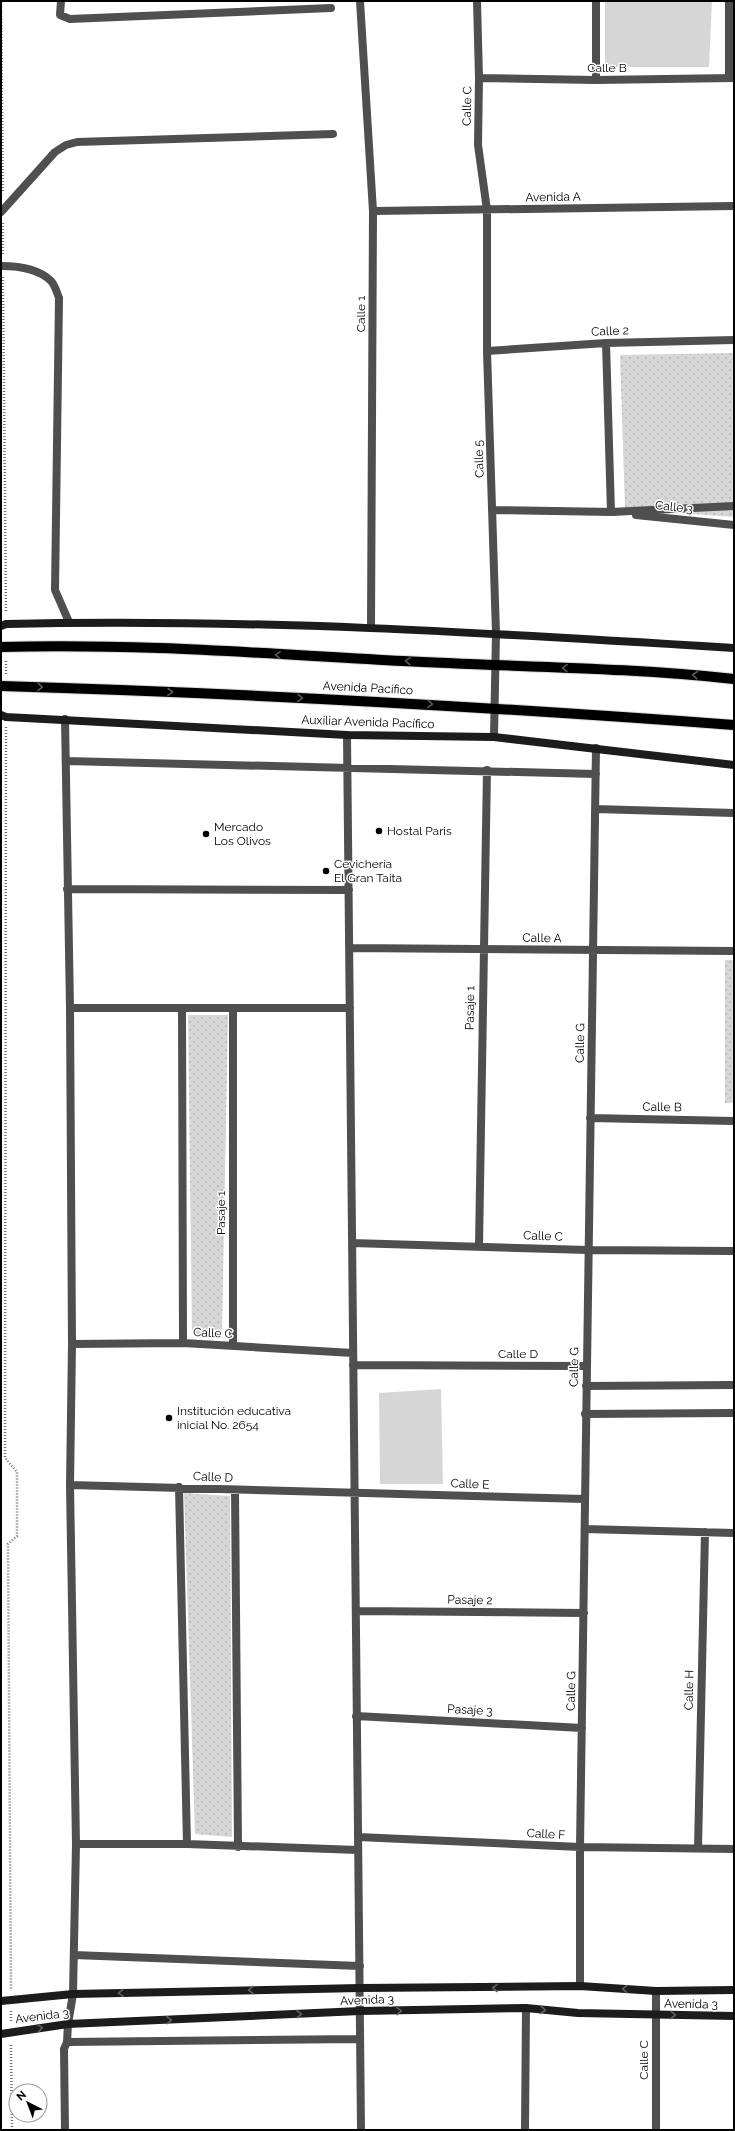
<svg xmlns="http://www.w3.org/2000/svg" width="735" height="2131" viewBox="0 0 735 2131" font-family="Raleway,sans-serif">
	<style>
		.green { fill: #d6d6d6 }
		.park { fill: url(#park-dots) }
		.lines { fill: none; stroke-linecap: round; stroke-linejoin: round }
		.primary-casing { stroke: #dbdbdb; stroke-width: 12 }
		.path { stroke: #717171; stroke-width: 2.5; stroke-dasharray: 1 2; stroke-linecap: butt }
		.street { stroke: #4f4f4f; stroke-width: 8 }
		.secondary { stroke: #1c1c1c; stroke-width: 8 }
		.primary { stroke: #000; stroke-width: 10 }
		.oneway { stroke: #595959 }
		.oneway2 { stroke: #606060 }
		.poi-dot { fill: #000; stroke: #fff; stroke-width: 1.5 }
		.labels { text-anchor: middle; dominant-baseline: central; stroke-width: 3; stroke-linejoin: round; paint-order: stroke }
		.street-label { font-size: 12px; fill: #000; stroke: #fff }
		.poi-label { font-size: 12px; fill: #000; stroke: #fff; text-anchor: start }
	</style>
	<defs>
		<pattern id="park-dots" width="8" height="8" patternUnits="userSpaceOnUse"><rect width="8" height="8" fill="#d6d6d6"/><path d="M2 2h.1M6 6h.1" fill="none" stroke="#b6b6b6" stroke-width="1.8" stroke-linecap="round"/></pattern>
	</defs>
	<rect width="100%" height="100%" fill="#fff"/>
	<path class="green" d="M605,1H712L709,67H605Z
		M441,1389L443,1484H380L379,1393Z"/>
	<path class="park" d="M734,353V517L625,509L620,355Z
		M725,960H734V1103H725Z
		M188,1015H228L222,1335L192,1334Z
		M184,1493L230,1496L232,1837L195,1834Z"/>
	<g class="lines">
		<g class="primary-casing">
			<path id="primary" d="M1,647C135,643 269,654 403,661C513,667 624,667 734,679
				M1,686C246,693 490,707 734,725"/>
		</g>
		<path class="path" d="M1,1L3,192
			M3,223V254
			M3,277L6,612
			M6,674V659
			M6,727L5,1458L17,1472V1536L8,1544L11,1990
			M11,2011V2022
			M11,2045L12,2130"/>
		<path class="street" d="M61,1L60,15L70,19L331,8
			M360,1L373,211L371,627
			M477,1L479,78L478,145L487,210V351L496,633L494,737
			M596,1V80
			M729,1V78
			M479,78L596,80L734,78
			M373,211L734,206
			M1,212L55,152L66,145L77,142L333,134
			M1,266C18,266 38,268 51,281C55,285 57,293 59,298L55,590L69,622
			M606,343L611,512L734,506
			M487,351L606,343L734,340
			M493,510L614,512
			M636,515L734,525
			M65,719L70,1008L72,1344L70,1485L76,1844L73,1994L68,2024L67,2042L64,2049L65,2130
			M347,735L361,2130
			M66,761L596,774
			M595,809L734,813
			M67,889L349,890
			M349,948L734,951
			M70,1008H350
			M182,1009L183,1343
			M590,1118L734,1121
			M352,1243L588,1250L734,1251
			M479,1246L487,770
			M72,1344L183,1343L353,1353
			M233,1346V1009
			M353,1365L586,1366
			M586,1386L734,1385
			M585,1414L734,1413
			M70,1485L585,1499
			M179,1487L187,1844
			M235,1490L238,1847
			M585,1529L734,1533
			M356,1611L584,1613
			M356,1716L582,1728
			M358,1837L580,1847L734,1849
			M76,1844H187L358,1850
			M698,1848L705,1532
			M74,1955L360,1966
			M580,1986V1847L596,748
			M656,1991V2130
			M67,2042L360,2039
			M525,2130L526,2008"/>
		<path class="secondary" d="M1,626L6,624C249,618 492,633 734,648
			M1,715L6,717L347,735L494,737L734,765
			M1,2001L73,1994L360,1988L580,1986L656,1991L734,1990
			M1,2034L68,2024L360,2011L526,2008L578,2013L734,2016"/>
		<use href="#primary" class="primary"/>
	</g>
	<defs><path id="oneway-chevron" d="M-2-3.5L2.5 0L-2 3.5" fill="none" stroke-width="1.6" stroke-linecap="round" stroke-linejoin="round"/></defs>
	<g class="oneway">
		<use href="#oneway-chevron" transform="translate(278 655) rotate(-177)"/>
		<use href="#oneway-chevron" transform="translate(408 661) rotate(-177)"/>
		<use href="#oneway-chevron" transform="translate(565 668) rotate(-178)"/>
		<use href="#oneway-chevron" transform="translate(695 675) rotate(-174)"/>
		<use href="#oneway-chevron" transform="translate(40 687) rotate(2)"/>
		<use href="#oneway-chevron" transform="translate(170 692) rotate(3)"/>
		<use href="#oneway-chevron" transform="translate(300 698) rotate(3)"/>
		<use href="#oneway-chevron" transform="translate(430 704) rotate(3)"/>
	</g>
	<g class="oneway2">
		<use href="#oneway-chevron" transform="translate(495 1988) rotate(-180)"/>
		<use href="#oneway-chevron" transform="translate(625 1989) rotate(-177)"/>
		<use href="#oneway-chevron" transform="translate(251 1990) rotate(179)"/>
		<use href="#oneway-chevron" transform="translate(121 1993) rotate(179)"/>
		<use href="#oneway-chevron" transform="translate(543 2010) rotate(5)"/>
		<use href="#oneway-chevron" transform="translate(399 2011) rotate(-1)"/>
		<use href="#oneway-chevron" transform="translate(299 2014) rotate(-3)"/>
		<use href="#oneway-chevron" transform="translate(673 2015) rotate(1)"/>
		<use href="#oneway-chevron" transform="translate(169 2020) rotate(-3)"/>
		<use href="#oneway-chevron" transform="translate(40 2028) rotate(-8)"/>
	</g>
	<g class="poi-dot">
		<circle cx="379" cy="831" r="4"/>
		<circle cx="206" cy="834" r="4"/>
		<circle cx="326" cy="871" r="4"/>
		<circle cx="169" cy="1418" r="4"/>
	</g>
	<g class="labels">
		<g class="street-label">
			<text x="607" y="68">Calle B</text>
			<text transform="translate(467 106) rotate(-89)">Calle C</text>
			<text transform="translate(553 197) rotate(-1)">Avenida A</text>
			<text transform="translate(361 314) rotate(-90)">Calle 1</text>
			<text transform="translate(610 331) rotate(-2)">Calle 2</text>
			<text transform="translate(479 459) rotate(-92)">Calle 5</text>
			<text transform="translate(674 507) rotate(6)">Calle 3</text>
			<text transform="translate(368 688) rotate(3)">Avenida Pacífico</text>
			<text transform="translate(368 722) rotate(2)">Auxiliar Avenida Pacífico</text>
			<text transform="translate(542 938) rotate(1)">Calle A</text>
			<text transform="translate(470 1008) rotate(-89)">Pasaje 1</text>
			<text transform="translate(580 1043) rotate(-89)">Calle G</text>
			<text transform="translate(662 1107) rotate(1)">Calle B</text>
			<text transform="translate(221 1213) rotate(-90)">Pasaje 1</text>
			<text transform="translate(543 1236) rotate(2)">Calle C</text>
			<text transform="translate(213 1333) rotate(3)">Calle C</text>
			<text x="518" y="1354">Calle D</text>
			<text transform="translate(574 1367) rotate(-89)">Calle G</text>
			<text transform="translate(213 1477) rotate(3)">Calle D</text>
			<text transform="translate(470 1484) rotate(2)">Calle E</text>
			<text transform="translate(470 1600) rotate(1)">Pasaje 2</text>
			<text transform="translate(689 1690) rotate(-89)">Calle H</text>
			<text transform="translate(571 1691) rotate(-89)">Calle G</text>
			<text transform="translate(470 1710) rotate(3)">Pasaje 3</text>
			<text transform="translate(546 1834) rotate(3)">Calle F</text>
			<text transform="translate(367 2000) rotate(-2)">Avenida 3</text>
			<text transform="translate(691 2004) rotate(1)">Avenida 3</text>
			<text transform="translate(42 2016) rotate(-7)">Avenida 3</text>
			<text transform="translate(644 2060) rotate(-90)">Calle C</text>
		</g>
		<g class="poi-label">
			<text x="214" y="827">Mercado<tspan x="214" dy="14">Los Olivos</tspan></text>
			<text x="387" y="831">Hostal Paris</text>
			<text x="334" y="864">Cevichería<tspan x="334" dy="14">El Gran Taita</tspan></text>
			<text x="177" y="1411">Institución educativa<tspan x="177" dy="14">inicial No. 2654</tspan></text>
		</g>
	</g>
	<rect width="735" height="2131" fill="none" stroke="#000000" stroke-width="4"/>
	<g transform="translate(28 2103) rotate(318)"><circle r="19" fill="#ffffff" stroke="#999999"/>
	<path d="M0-3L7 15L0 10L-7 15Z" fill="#000000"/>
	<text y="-6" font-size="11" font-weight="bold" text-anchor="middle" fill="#000000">N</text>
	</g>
</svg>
